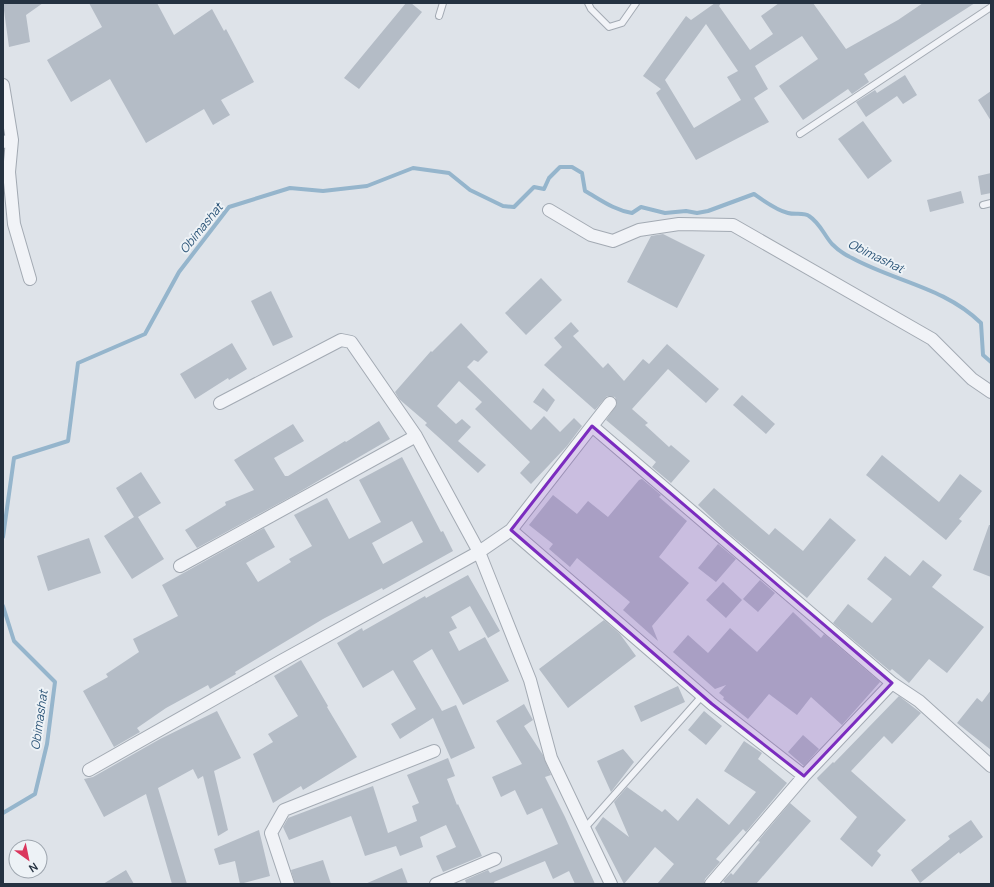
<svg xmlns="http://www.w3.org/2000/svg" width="994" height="887" viewBox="0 0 994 887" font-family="Manrope,sans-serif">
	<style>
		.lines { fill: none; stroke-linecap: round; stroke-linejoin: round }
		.stream { stroke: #95b5cc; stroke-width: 4 }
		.building { fill: #b4bcc6; fill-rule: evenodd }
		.lane-casing { stroke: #a3aab3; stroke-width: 8 }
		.street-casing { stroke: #a3aab3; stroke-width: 14 }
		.lane { stroke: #f1f3f7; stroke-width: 6 }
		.street { stroke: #f1f3f7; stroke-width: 12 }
		.marked { fill: #7b2cbf; fill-opacity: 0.2; stroke: #7b2cbf; stroke-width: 3; stroke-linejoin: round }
		.labels { text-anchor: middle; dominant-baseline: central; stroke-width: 4; stroke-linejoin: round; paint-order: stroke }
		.water-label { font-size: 12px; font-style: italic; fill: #2c5578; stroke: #edf2f6 }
	</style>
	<rect width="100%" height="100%" fill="#dee3e9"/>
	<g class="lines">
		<path class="stream" d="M3,537L14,458L68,441L78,363L145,334L179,272L229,207L290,188L323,191L367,186L413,168L449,173L470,190L503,206L514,207L534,187L544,189L549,178L560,167H572L582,173L585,191C601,200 614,210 632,213L641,207L665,213L686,211L697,213L708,211L754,194C764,201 776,210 788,213C795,215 804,212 809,216C820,223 824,235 832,244C837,249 845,255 852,258C896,282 944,287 981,323L983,355L991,362
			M3,606L14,641L55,682L47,744L35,794L3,813"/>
	</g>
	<path class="building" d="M3,3H43L26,15L30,42L9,47Z
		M89,3H157L174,35L212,9L224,31L226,29L254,82L221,100L230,115L213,125L204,109L146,143L110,79L71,102L47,60L102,27Z
		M406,3H411L422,12L359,89L344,78Z
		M715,3H721L719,6L750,50L773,34L761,16L779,3H813L846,49L898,20L923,3H975L864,74L869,82L852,94L848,89L803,120L779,86L818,59L802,36L755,66L768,89L754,98L769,122L696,160L656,93L661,89L643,76L686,16L691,20ZM706,24L738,71L727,77L741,100L694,128L665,80Z
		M905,75L917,95L903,104L897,96L866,117L856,102L875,90L877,93Z
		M991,91V121L978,100Z
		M863,121L892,161L868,179L838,139Z
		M991,173V193L981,195L978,176Z
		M961,191L964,203L930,212L927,200Z
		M663,234L705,255L677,308L627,282L651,236Z
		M541,278L562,300L526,335L505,313Z
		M271,291L293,337L273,346L251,301Z
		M571,322L579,331L573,336L603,368L608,363L624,381L643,359L649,364L667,344L719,389L706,403L668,369L632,409L648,423L645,425L669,447L671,445L690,461L671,483L652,467L656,462L606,420L617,404L615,397L607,396L595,410L544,365L562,347L554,338Z
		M461,323L488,352L478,362L474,360L467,367L531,430L544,416L560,432L574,418L582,426L567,446L531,484L520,473L530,462L475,409L482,402L459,381L437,406L456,424L462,419L471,427L458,441L486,465L478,473L425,425L427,423L399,399L395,392L431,351L432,352Z
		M232,343L247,369L229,380L228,378L195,399L180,374Z
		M543,388L555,400L547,412L533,402Z
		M742,395L775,424L766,434L733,405Z
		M379,421L390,439L294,495L197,548L185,530L226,505L225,502L254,490L234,460L293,424L304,441L274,458L285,476H288L345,441L346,442Z
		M882,455L939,502L960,474L982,491L959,519L962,521L946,540L866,475Z
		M402,457L441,532L443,531L453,551L383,590L382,588L323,619L235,672L236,674L210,689L208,685L166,708L137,728L140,732L114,747L83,691L108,677L106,674L139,652L133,639L178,616L162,585L264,528L275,547L246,563L258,582L291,562L289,559L312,546L294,515L327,498L349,539L381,522L359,480ZM412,521L423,542L383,564L372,543Z
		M141,472L161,503L138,517L164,559L132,579L104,536L134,517L116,488Z
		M642,479L661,495L659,497L687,521L659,557L689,583L652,626L658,641L623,610L630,602L577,558L570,567L549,549L553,544L529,525L553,495L577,514L588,501L608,517L639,480Z
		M714,488L769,535L775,528L803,551L830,518L856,540L807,598L727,532L698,505Z
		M989,525H991V577L973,570Z
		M89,538L101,573L48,591L37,556Z
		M718,544L736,559L716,582L698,568Z
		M885,556L910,576L923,560L942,575L932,587L984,627L947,673L929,659L909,683L892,669L890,671L833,623L848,604L872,623L892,599L867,579Z
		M468,575L500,631L488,638L470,606L451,617L457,628L449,632L459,651L485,637L509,681L463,705L432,649L413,661L442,711L456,705L475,748L451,759L433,718L400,739L391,724L416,709L393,670L363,688L337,643L362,628L363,631L425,596L426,598Z
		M760,580L775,593L758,612L743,599Z
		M723,582L742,600L726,618L706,600Z
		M793,612L821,638L824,634L880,682L842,725L811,697L797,715L769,694L748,719L723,699L724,697L719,693L726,685L715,689L673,652L688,635L708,653L730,628L757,652Z
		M604,620L620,634L636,656L568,708L539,669Z
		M301,660L328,706L327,707L357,757L303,790L301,786L273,803L253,754L273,742L268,734L298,716L274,676Z
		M678,686L685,702L641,722L634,706Z
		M991,690V750L957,723L977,698L982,702Z
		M899,696L921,713L892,744L884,736L851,771L906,820L877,851L881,855L872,867L840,839L857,817L818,780L817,778L833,762L834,763Z
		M524,704L533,720L524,726L543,755L551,775L545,777L565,817L595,884H575L569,871L553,879L545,861L494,882L495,884H463L466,883L465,880L488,870L490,873L558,844L542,808L527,815L515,790L501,797L492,777L522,764L496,721Z
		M217,711L241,758L214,771L228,830L218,836L203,776L198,779L193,769L158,788L187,884H172L146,794L104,817L84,779L93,777L160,739Z
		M704,711L722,726L706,745L688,730Z
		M803,735L819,749L804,766L788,752Z
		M744,741L762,753L758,759L787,783L746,832L743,829L716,859L720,862L705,879L704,884H657L674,864L655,847L624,884L595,828L603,817L629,837L614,802L627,787L662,812L665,809L678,821L697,798L729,825L756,792L724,771Z
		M623,749L634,762L611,792L597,761Z
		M448,758L455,776L447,779L457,805L458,804L482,856L443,872L436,856L456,847L446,825L420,837L423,847L400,856L396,846L365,856L351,816L289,840L283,827L288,818L373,786L388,833L417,821L412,806L419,803L407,775Z
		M790,803L811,821L756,884H726L723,881L731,873L733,875L760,842L758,841Z
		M971,820L983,837L960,854L959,852L920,883L911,870L950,839L948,836Z
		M259,830L270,876L240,884L235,861L219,865L214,849Z
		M323,860L331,884H295L291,870Z
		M402,868L408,884H365Z
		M126,870L134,884H103Z"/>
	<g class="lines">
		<g class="lane-casing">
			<path id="lane" d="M588,3L591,9L609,27L622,23L636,3
				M439,16L443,3
				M800,134L991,7
				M983,205L991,203
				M584,829L702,696"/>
		</g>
		<g class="street-casing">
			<path id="street" d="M3,85L12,140L3,142
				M12,140L9,172L14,224L30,279
				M549,210L591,235L613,241L639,230L679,224L733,225L932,339L972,379L991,392
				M220,403L341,340L351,342L416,436L479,552L530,680L551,758L611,884
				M592,426L610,403
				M511,530L712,704L804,776
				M180,566L416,436
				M89,770L283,660L479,552L511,530L592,426L892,683L919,701L991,766
				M288,884L271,833L284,810L434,751
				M436,884L495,859
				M711,884L804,776L892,683"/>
		</g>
		<use href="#lane" class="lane"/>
		<use href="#street" class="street"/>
	</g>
	<path class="marked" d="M592,426L892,683L804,776L712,704L511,530Z"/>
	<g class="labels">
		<g class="water-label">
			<text transform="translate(201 228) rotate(-51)">Obimashat</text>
			<text transform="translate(876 256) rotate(26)">Obimashat</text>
			<text transform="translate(39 720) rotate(-82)">Obimashat</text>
		</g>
	</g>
	<rect width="994" height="887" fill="none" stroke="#253241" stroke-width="8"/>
	<g transform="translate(28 859) rotate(147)"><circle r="19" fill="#edf2f6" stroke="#9da5ae"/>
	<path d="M0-3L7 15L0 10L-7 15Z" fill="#da365d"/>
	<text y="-6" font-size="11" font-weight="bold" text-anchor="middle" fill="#253241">N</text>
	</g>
</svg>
